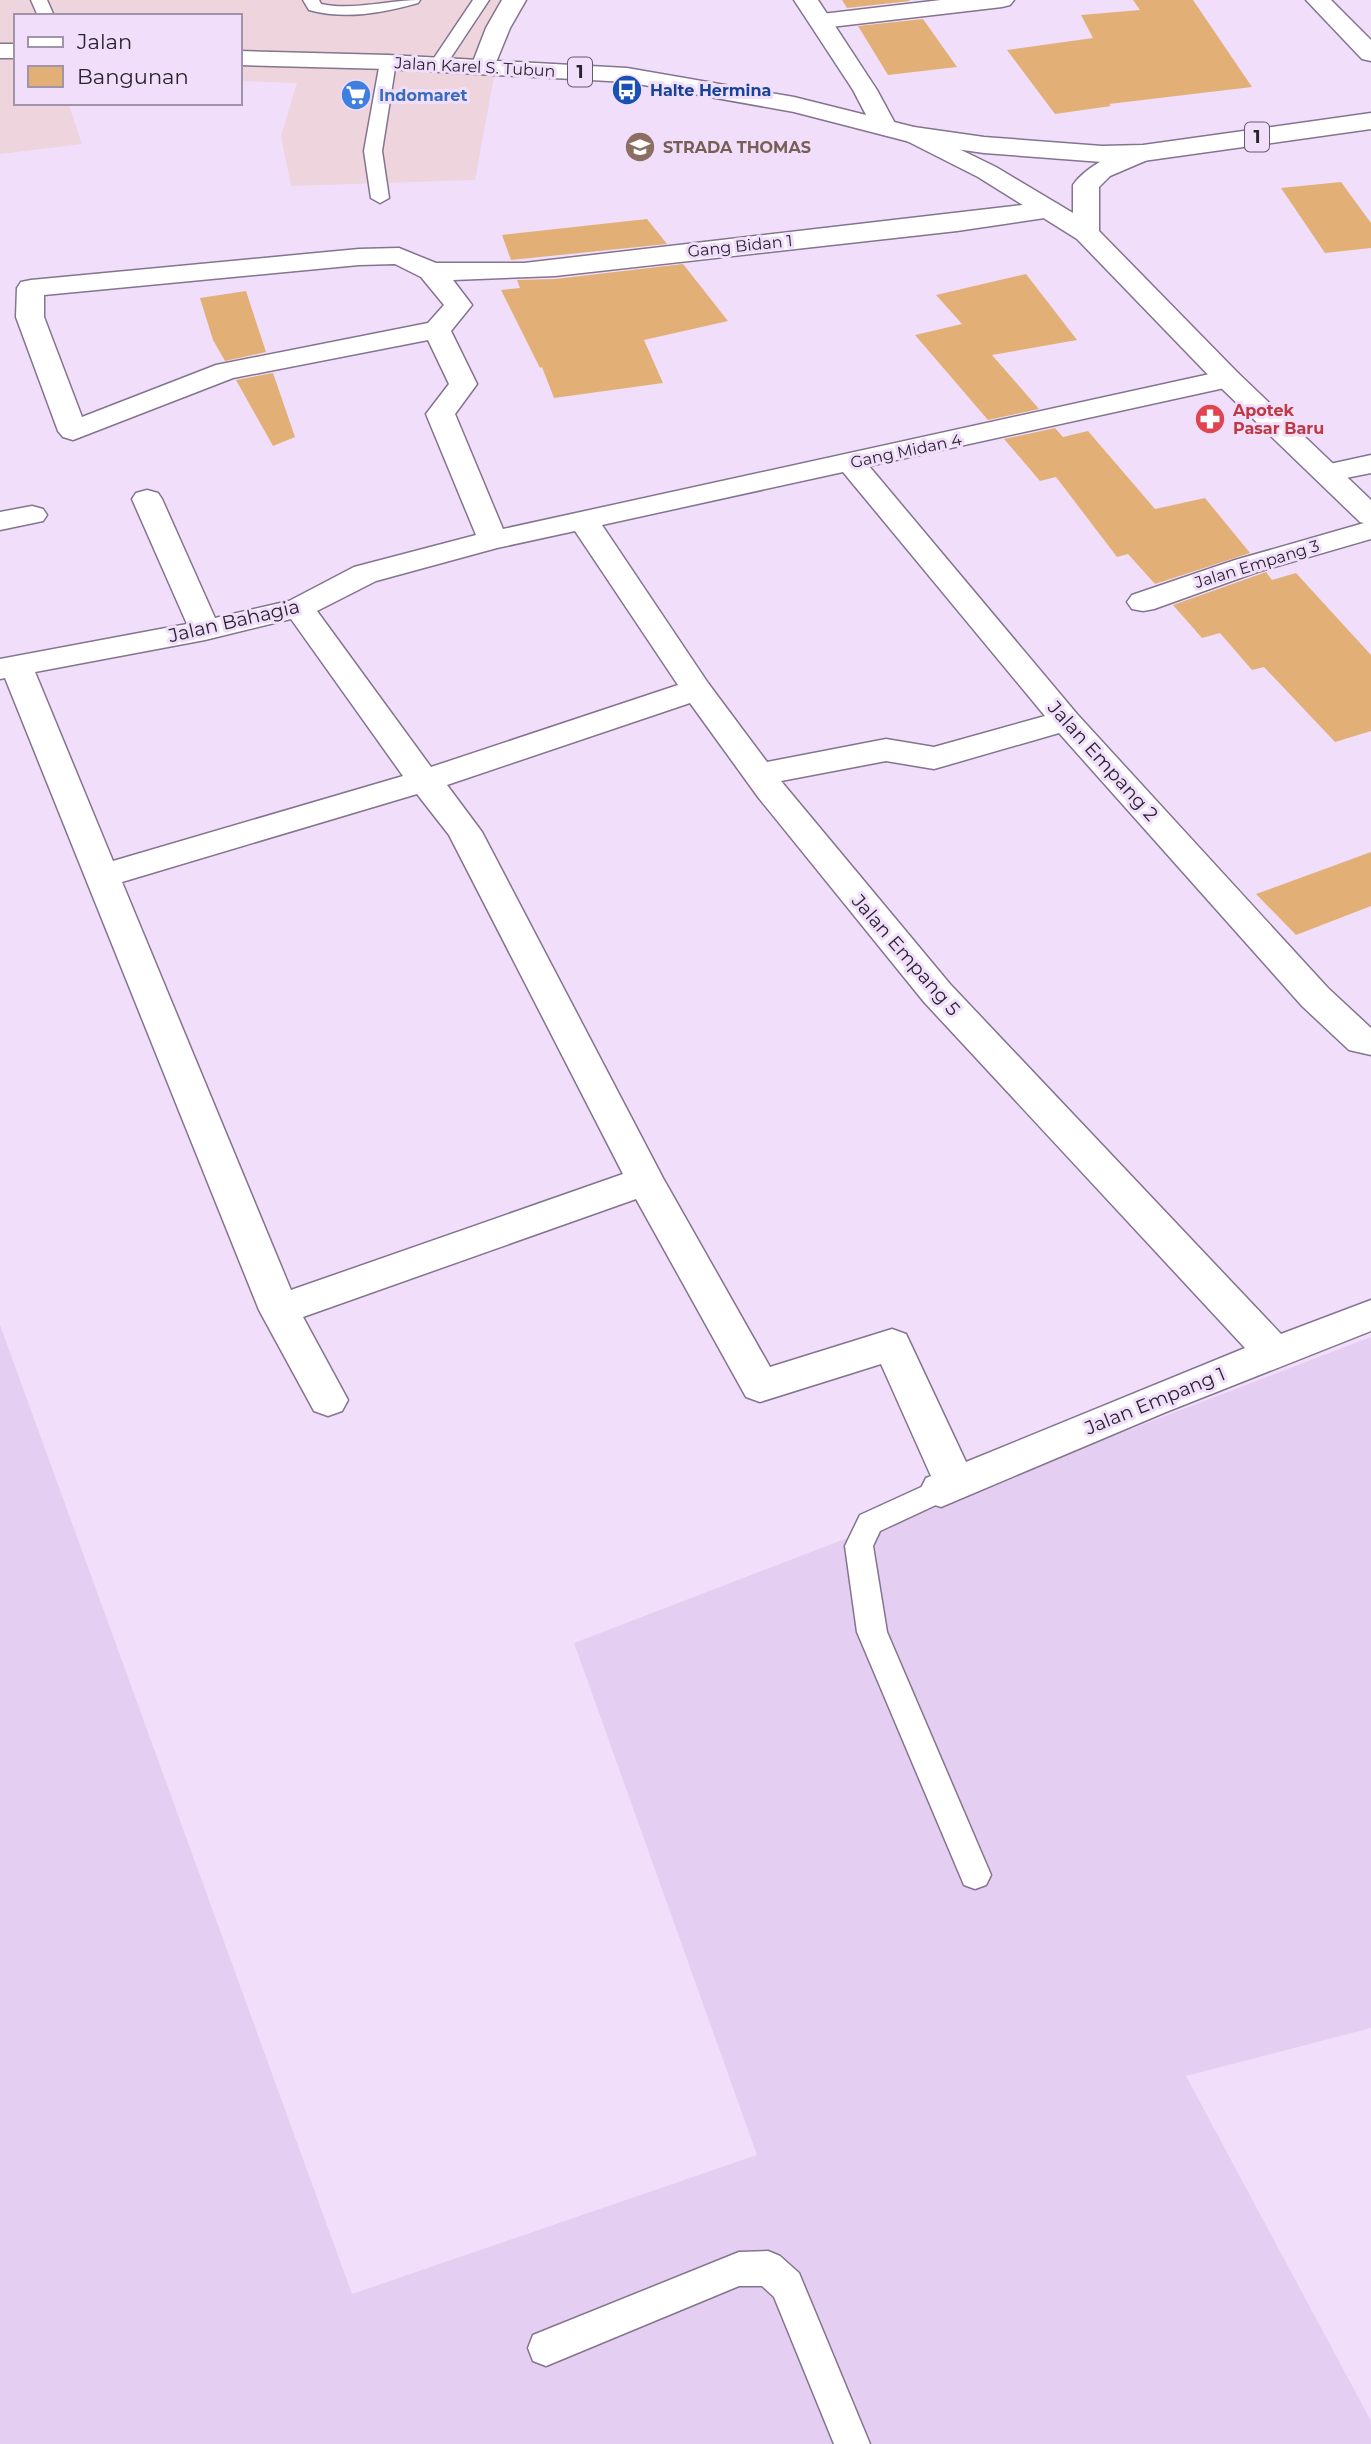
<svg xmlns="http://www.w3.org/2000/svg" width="1371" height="2444" viewBox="0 0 1371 2444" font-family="Montserrat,sans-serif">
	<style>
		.commercial { fill: #eed4dc }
		.built { fill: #e4cff2 }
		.building { fill: #e2b077 }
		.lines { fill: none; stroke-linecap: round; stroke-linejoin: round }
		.lane-casing { stroke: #84748e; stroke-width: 3 }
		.street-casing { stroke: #84748e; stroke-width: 3 }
		.secondary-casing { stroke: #84748e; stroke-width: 3 }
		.primary-casing { stroke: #84748e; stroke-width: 3 }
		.highway-casing { stroke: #84748e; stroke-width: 3 }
		.lane { fill: #fff; fill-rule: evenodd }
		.street { fill: #fff; fill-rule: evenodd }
		.secondary { fill: #fff; fill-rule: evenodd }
		.primary { fill: #fff; fill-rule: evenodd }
		.highway { fill: #fff; fill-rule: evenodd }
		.labels { text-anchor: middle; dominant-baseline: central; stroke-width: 6; stroke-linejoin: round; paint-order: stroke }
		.far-street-label { font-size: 16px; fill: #2a232e; stroke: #f0defb }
		.far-transit-label { font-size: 16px; font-weight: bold; fill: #164399; stroke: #f0defb; text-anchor: start }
		.far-shop-label { font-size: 16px; font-weight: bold; fill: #366cbe; stroke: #f0defb; text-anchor: start }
		.far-education-label { font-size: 16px; font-weight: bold; fill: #785e54; stroke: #f0defb; text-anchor: start }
		.far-health-label { font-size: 16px; font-weight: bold; fill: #be3a42; stroke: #f0defb; text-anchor: start }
		.shield { fill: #f0defb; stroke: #655b6c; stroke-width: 2 }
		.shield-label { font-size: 18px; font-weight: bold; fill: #2a232e }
		.street-label { font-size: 19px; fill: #2a232e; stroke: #f0defb }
	</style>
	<rect width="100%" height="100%" fill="#f0defb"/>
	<path class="commercial" d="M0,0H520L497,60L475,180L291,186L281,136L297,83L240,81V16H16V103H68L82,144L0,154Z"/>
	<path class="built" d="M0,1325L352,2294L757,2155L574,1643L1371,1337V2028L1186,2076L1371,2421V2444H0Z"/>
	<path class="building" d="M842,0H909L910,1L847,8Z
		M1133,0H1193L1252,87L1109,104L1111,106L1055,114L1007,50L1093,38L1081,15L1140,10Z
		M923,19L957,67L888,75L858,26Z
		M1341,182L1371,223V248L1325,253L1281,188Z
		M647,219L667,244L511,260L502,235Z
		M683,264L728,321L644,340L663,383L554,398L542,367L540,368L501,290L520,288L517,280L555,279Z
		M1026,274L1077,340L992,355L1039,409L988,420L915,335L962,324L936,295Z
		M246,291L266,352L225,361L213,340L200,298Z
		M273,373L295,437L273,446L236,380Z
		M1055,428L1063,437L1088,431L1155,509L1205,498L1250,553L1155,584L1128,554L1117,557L1056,477L1040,481L1004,439Z
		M1266,572L1272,580L1296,573L1371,655V731L1335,742L1264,667L1252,670L1220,633L1202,638L1173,605Z
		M1371,852V906L1296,935L1256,894Z"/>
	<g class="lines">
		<g class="lane-casing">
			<path id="lane" d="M31,0H47L54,16H38Z
				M303,0H319L321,4C352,11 388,0 420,0L418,3C381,13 346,20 309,10Z
				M473,0H489L444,68H432L430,64Z
				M388,57L396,62L382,151L389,198L380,203L371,198L364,151L380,62Z
				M941,1478L951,1482L955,1490L951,1498L880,1531L873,1546L887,1632L991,1875L986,1885L975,1889L964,1885L857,1632L845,1546L860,1515Z
				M768,2251L780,2256L799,2273L870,2444H834L774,2297L762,2286H739L546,2366L533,2361L528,2348L533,2335L739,2252Z"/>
		</g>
		<g class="street-casing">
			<path id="street" d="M502,0H526L510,28L492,72L483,74L474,72L471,67L486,28Z
				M941,0H1014L1010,5L1002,7L822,28L813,26L810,21L813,16L822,14Z
				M1306,0H1331L1371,40V61L1362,59Z
				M1049,202L1058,204L1062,210L1058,216L957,231L555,276L453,280L472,305L451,331L477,384L455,414L503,529L1228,370L1238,373L1242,379L1238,385L869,466L1077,714L1328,988L1371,1028V1055L1349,1050L1302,1006L1059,733L934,769L886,761L781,781L950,984L1281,1334L1371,1300V1331L1166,1412L941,1507L926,1502L920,1490L926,1478L931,1476L881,1364L760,1402L746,1397L636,1199L303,1317L348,1400L342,1411L328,1416L314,1411L259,1310L5,678L0,679V659L187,624L132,499L136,493L147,490L158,493L162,499L215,618L289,601L354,567L476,535L426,414L449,384L428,340L233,378L73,440L63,437L58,431L16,317L17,288L21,282L31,280L359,249L399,248L436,263H524ZM395,264L421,277L444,305L428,323L216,365L82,417L44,317V295L359,265ZM843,472L1045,716L934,747L886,739L767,762L708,683L602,525ZM575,531L678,685L431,767L317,611L376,581L497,548ZM291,619L403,776L113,861L35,672L205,640ZM690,703L758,797L924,1002L1245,1348L966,1462L906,1334L892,1329L770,1367L663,1178L482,832L447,785ZM417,794L449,835L623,1174L291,1290L122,882Z
				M1371,455V473L1326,482L1316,479L1311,473L1316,467Z
				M32,506L43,509L47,515L43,521L0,530V512Z
				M1371,521V539L1257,572L1154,609L1143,611L1132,609L1127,602L1132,595L1235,560Z"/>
		</g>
		<g class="secondary-casing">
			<path id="secondary" d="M794,0H818L877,90L897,127L893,132L884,135L875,132L853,90Z"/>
		</g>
		<g class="primary-casing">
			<path id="primary" d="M914,127L996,167L1073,213V185C1086,166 1129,142 1152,148L1156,153L1152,158L1110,176L1099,187V231L1238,373L1371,500V525L1360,522L1218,385L1077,239L978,177L905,140L901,135L905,130Z"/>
		</g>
		<g class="highway-casing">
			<path id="highway" d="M0,44H16V58H0Z
				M240,51L388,55L627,68L794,97L914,127L984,137L1102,146L1143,145L1371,113V129L1143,161L1102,162L984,153L914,143L794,112L627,82L388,69L240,65Z"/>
		</g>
		<use href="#lane" class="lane"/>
		<use href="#street" class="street"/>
		<use href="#secondary" class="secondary"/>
		<use href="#primary" class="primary"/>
		<use href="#highway" class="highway"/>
	</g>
	<defs>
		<g id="bus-disc" transform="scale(1.575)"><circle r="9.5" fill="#1a4fb4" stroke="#f0defb"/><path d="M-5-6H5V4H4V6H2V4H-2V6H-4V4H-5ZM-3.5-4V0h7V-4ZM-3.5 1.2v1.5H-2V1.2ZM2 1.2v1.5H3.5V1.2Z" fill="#fff"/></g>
		<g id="supermarket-disc" transform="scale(1.575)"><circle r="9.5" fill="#3f7fe0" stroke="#f0defb"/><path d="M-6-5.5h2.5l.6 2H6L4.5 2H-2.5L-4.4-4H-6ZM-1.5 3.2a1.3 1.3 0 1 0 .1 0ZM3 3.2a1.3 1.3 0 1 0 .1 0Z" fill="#fff"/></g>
		<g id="school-disc" transform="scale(1.575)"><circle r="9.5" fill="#8d6e63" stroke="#f0defb"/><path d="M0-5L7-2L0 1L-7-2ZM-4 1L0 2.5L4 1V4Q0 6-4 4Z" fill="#fff"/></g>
		<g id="pharmacy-disc" transform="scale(1.575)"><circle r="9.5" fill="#e0444e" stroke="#f0defb"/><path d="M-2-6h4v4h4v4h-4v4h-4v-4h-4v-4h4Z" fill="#fff"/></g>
	</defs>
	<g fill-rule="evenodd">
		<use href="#bus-disc" x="627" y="90"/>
		<use href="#supermarket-disc" x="356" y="95"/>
		<use href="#school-disc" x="640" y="147"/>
		<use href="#pharmacy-disc" x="1210" y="419"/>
	</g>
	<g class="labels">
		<g class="far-street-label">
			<text transform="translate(475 67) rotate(3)">Jalan Karel S. Tubun</text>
			<text transform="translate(740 246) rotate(-6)">Gang Bidan 1</text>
			<text transform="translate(906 451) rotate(-12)">Gang Midan 4</text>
			<text transform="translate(1257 564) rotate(-17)">Jalan Empang 3</text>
		</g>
		<g class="far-transit-label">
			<text x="650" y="90">Halte Hermina</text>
		</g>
		<g class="far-shop-label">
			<text x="379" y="95">Indomaret</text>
		</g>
		<g class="far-education-label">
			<text x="663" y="147">STRADA THOMAS</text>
		</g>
		<g class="far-health-label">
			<text x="1233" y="410">Apotek<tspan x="1233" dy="18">Pasar Baru</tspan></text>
		</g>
		<g class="shield">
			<rect x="568" y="57.5" width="24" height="29" rx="5"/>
			<rect x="1245" y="122.5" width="24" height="29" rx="5"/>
		</g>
		<g class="shield-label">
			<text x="580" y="72">1</text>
			<text x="1257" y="137">1</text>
		</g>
		<g class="street-label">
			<text transform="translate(234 621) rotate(-13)">Jalan Bahagia</text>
			<text transform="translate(1103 761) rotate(48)">Jalan Empang 2</text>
			<text transform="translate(906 955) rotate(49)">Jalan Empang 5</text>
			<text transform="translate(1155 1401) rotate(-22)">Jalan Empang 1</text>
		</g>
	</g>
	<rect x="14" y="14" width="228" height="91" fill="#f0defb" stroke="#a193a9" stroke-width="2"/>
	<rect x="28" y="37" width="35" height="10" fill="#ffffff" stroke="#a193a9" stroke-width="2"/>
	<text x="77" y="49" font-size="21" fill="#2a232e">Jalan</text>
	<rect x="28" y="66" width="35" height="21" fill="#e2b077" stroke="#a193a9" stroke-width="2"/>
	<text x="77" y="84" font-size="21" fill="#2a232e">Bangunan</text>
</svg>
